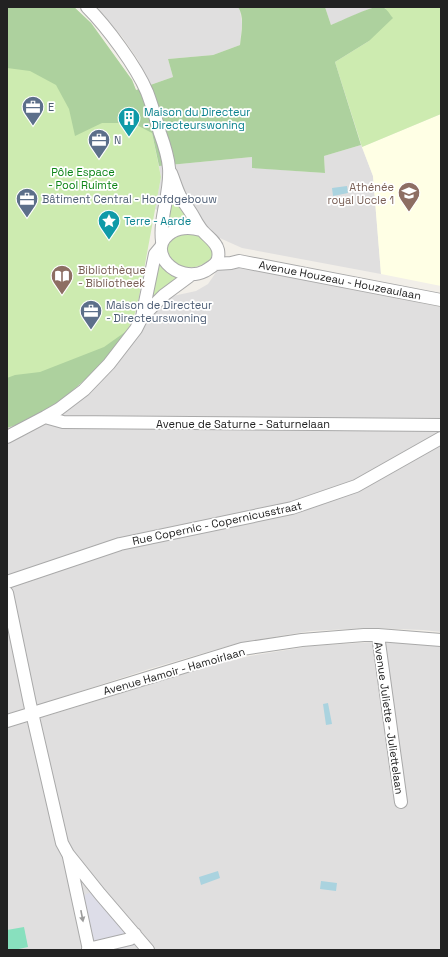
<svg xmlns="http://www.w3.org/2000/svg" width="448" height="957" viewBox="0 0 448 957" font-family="'Space Grotesk',sans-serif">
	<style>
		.residential { fill: #e0dfdf }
		.education { fill: #ffffe5 }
		.grass { fill: #cdebb0 }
		.forest { fill: #add19e }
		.pitch { fill: #88e0be }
		.plaza { fill: #dddde8 }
		.water { fill: #aad3df }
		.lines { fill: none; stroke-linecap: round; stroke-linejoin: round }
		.minor-casing { stroke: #a9a9a9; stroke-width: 14 }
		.minor { stroke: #fff; stroke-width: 12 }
		.oneway { fill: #9c9c9c }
		.labels { text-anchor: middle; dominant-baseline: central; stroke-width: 3.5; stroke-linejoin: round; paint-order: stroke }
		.service-label { font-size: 11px; fill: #4e5e75; stroke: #fff; text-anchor: start }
		.culture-label { font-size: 11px; fill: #0d838f; stroke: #fff; text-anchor: start }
		.park-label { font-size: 11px; fill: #0c8416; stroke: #fff }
		.education-label { font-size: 11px; fill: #785e54; stroke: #fff; text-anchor: end }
		.street-label { font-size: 11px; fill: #222; stroke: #fff }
	</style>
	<rect width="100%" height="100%" fill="#f2efe9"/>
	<path class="residential" d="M97,7H238L240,10L242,24L240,45L213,55L168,59L173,77L150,85L138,60L123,38Z
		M325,7H374L331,25Z
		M361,145L373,176L381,274L242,248L155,209L161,177L159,166L252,157L253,168L325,173L324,156Z
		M232,266L441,307V632L423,630L369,628L311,631L254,640L228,646L149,669L41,704V706L25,708L21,713L20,710L7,714V444L45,425H53L60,415L136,336L157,308L173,296L196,291L208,284L219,268Z
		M373,642L404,643L441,646V950H7V728L23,723V720L27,721L29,724L43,714L44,717L206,667L250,656L311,646Z"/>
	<path class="education" d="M441,114V286L381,274L373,176L362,147Z"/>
	<path class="grass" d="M7,7H74L91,23L132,80L152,133L161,177L137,308L128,330L102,365L7,428Z
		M382,7H441V114L362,147L335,62L369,41L386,9Z
		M173,193L188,220L172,223L167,226Z
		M193,233C203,238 215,246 212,258C201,268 189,269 176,267C166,252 163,247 177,234Z
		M157,257L180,277L151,300Z"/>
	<path class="forest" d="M7,7H74L91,23L132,80L136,90L173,77L168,59L213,55L240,45C241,34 245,17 238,7H325L331,25C342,21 372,5 382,7C387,8 390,15 393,18L369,41L335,62L361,145L324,156L325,173L252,168V157L159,166L152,133L133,123H102L75,136L69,109L56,85L30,71L7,68Z
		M128,330L102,365L57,404L22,423L7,428V378L15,375L40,372L104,347Z"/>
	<path class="pitch" d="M24,927L28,947L14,950H7V930Z"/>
	<path class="plaza" d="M89,893L93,894L136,945L116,950H92L83,897L86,894Z"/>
	<path class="water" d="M347,186L348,193L333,196L332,188Z
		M328,703L332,724L326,725L323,704Z
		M218,871L220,878L201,885L199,877Z
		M321,881L337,883L336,891L320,889Z"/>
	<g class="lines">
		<g class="minor-casing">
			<path id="minor" d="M87,7C107,27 136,66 147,92C152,105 156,119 160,133C164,144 168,156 169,168C171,193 159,217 162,241
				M171,173C174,180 176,188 180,196C184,203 189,209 193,216C195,220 198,225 201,229C206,236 216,241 218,250C219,255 218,261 215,264C212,267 208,269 205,271C177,285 143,250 172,232C181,227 190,227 201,230
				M215,264L231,263L239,261L441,300
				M142,317L164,295L191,275
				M45,417L63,422L441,425
				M7,437L45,417L59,409L84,390L109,364L136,329L142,317L155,254L160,248
				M7,582L120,544L292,508L356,486L441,438
				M7,593L30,704L62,843L68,854L100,894L148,950
				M378,635L401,802
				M7,721L242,649L302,640L364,635H378L441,640
				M69,857L89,950
				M88,949L130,939L135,934"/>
		</g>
		<use href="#minor" class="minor"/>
	</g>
	<defs><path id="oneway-solid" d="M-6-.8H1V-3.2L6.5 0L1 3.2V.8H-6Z"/></defs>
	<use class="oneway" href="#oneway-solid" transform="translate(82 916) rotate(79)"/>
	<defs>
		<g id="office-pin" transform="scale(1.15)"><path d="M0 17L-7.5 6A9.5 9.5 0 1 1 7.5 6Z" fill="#5c6f8a" stroke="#fff"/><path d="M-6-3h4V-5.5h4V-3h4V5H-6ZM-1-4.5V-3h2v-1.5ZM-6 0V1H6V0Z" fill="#fff"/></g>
		<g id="building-pin" transform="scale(1.15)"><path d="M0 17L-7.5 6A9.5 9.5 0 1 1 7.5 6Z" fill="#0f9aa8" stroke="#fff"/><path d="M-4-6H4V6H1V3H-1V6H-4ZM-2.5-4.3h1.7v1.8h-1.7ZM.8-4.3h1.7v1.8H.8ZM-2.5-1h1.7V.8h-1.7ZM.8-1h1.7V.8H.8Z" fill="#fff"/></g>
		<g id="school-pin" transform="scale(1.15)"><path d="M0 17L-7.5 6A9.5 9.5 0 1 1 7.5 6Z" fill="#8d6e63" stroke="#fff"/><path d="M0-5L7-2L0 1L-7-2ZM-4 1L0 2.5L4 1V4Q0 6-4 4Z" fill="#fff"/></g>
		<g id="sight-pin" transform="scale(1.15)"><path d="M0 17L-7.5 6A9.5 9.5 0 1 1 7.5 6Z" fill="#0f9aa8" stroke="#fff"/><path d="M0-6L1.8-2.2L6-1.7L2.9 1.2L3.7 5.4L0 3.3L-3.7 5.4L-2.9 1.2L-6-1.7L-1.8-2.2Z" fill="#fff"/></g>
		<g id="library-pin" transform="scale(1.15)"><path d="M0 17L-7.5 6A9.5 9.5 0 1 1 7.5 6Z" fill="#8d6e63" stroke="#fff"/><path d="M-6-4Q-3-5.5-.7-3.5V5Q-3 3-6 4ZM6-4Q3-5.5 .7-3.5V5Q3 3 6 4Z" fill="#fff"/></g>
	</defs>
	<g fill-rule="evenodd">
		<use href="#office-pin" x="33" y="107"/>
		<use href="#building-pin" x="129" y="118"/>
		<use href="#office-pin" x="99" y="140"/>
		<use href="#school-pin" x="409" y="193"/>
		<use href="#office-pin" x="27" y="199"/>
		<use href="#sight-pin" x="109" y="221"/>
		<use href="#library-pin" x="62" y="276"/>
		<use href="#office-pin" x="91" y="311"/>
	</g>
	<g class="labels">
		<g class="service-label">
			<text x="48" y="107">E</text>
			<text x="114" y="140">N</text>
			<text x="42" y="199">Bâtiment Central - Hoofdgebouw</text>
			<text x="106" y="305">Maison de Directeur<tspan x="106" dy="13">- Directeurswoning</tspan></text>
		</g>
		<g class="culture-label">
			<text x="144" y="112">Maison du Directeur<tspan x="144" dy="13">- Directeurswoning</tspan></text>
			<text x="124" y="221">Terre - Aarde</text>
		</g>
		<g class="park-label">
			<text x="83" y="172">Pôle Espace<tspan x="83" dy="13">- Pool Ruimte</tspan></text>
		</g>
		<g class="education-label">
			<text x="394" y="187">Athénée<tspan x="394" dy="13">royal Uccle 1</tspan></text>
			<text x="78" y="270" text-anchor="start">Bibliothèque<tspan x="78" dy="13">- Bibliotheek</tspan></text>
		</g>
		<g class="street-label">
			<text transform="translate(340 280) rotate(11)">Avenue Houzeau - Houzeaulaan</text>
			<text x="243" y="424">Avenue de Saturne - Saturnelaan</text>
			<text transform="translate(217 523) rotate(-12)">Rue Copernic - Copernicusstraat</text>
			<text transform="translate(174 671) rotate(-16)">Avenue Hamoir - Hamoirlaan</text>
			<text transform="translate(389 718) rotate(82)">Avenue Juliette - Juliettelaan</text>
		</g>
	</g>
	<rect width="448" height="957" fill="none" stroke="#222222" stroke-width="16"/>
</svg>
